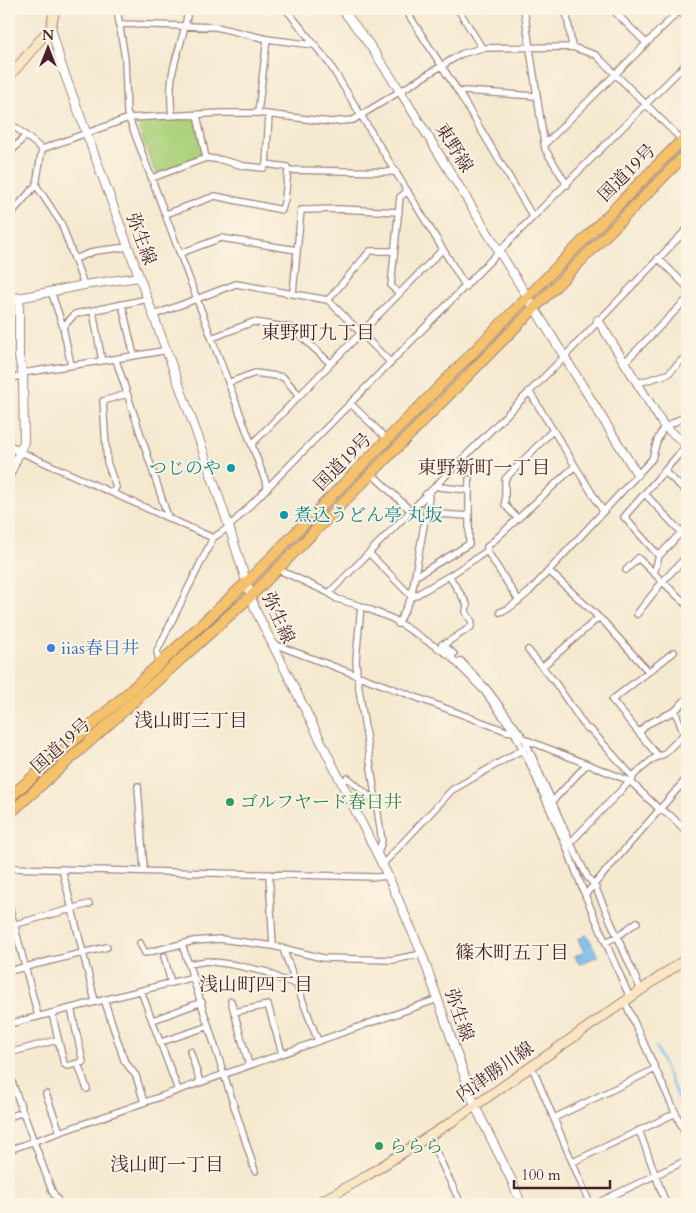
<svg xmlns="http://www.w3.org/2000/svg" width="696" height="1213" viewBox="0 0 696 1213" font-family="Cardo,'Noto Serif JP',serif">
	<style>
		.green { fill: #acd27c; stroke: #7b7854 }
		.water { fill: #76bbed; stroke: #606d8c }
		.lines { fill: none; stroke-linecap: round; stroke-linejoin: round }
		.stream { stroke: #76bbed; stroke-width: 2 }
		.minor-casing { stroke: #a0847e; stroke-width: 8 }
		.tertiary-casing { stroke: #a0847e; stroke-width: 10 }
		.secondary-casing { stroke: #a0847e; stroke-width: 11 }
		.trunk-casing { stroke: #a0847e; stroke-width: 12 }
		.minor { stroke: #fff; stroke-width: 5.5 }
		.tertiary { stroke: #fff; stroke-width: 8 }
		.secondary { stroke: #fbe6c4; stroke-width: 9 }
		.trunk { stroke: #f5c16b; stroke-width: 10 }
		.culture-dot { fill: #0f9aa8; stroke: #fcf5e5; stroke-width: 2 }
		.shop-dot { fill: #3f7fe0; stroke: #fcf5e5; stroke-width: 2 }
		.leisure-dot { fill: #2e9e5b; stroke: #fcf5e5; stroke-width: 2 }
		.labels { text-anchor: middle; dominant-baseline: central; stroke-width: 4; stroke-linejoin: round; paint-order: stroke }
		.street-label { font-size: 18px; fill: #4a1f2b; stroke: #fcf5e5 }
		.culture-label { font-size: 18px; fill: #0d838f; stroke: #fcf5e5; text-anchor: end }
		.shop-label { font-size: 18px; fill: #366cbe; stroke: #fcf5e5; text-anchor: start }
		.leisure-label { font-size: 18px; fill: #27864d; stroke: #fcf5e5; text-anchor: start }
		.neighbourhood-label { font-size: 19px; fill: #4a1f2b; stroke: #fcf5e5 }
	</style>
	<rect width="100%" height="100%" fill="#fcf5e5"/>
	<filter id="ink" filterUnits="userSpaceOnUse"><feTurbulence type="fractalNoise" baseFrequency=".02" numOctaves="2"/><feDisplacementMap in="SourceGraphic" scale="10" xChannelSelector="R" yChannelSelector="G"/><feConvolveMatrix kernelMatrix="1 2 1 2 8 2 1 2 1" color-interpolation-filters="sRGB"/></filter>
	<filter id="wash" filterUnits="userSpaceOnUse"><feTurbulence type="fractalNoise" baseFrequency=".0096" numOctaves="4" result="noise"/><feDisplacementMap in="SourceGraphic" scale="20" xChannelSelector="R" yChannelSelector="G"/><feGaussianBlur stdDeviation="1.12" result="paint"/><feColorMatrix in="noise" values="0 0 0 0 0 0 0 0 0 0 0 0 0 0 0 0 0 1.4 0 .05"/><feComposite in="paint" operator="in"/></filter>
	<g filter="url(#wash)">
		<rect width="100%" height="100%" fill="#f5e9d0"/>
		<path class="green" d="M194,119L196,121L203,154L202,156L157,173L155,172L137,123L138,121Z
			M687,143V146L540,292H539Z
			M522,313L297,541L261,576L487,346Z
			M236,602L196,640L9,807V805Z"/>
		<path class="water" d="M587,935L598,956L579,964L575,956L584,952L578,939Z"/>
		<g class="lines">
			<path class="stream" d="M656,1047L687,1119"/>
		</g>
	</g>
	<g filter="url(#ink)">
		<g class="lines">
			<g class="minor-casing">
				<path id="minor" d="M117,9L125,59L127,113L268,488
					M286,9L329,63L466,287
					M405,9L459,93L533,217
					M458,9L482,48
					M524,9L545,149L567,185
					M566,9L572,47
					M612,9L646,43
					M678,9L687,19
					M120,24L216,27L267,39L314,45
					M459,93L464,91L536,96
					M258,113L267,39
					M197,115L206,158
					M172,116C170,98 170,79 175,62C180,44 186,28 188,9
					M9,122L42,149L129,118L223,113H258L330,122L353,120L461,54L482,48L572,47L596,55L682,140
					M545,144L681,9
					M9,154L25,136
					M266,164L287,167L288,170
					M152,178L206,158L222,160L244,166L264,168L266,164L269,115
					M36,185L42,149
					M166,214L215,196L282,210L285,199L288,170L396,172
					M9,216L36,185L61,223L84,285
					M181,253L221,238L297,250
					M658,258L687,287
					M75,259L95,251L128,247
					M51,291L63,327L71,365
					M293,293L301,210L340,209L399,212
					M399,293L391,286L400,197L408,191
					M328,300L370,251H394
					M122,304L134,356
					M93,311L102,361
					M154,315L236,284L328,300L391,363
					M63,327L75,314L148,299
					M212,338L253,322L292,328L330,363
					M116,360L168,517
					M625,362L687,299
					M23,373C71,365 119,359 167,350
					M9,378L23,376
					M230,382L255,373L283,377L299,395
					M638,383L668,374L687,355
					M529,391L603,511
					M351,404L388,440
					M667,428L671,424L687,415
					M253,443L443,249
					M21,452L213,538
					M665,472L687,492
					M371,473L410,510
					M436,485L439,487L469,490
					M113,493L116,487L107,462L103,401L127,394
					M645,494L681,532
					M426,513L468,516
					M517,518L505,505V479L553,430
					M369,553L411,596
					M659,556L624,517L687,445
					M277,569L329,593L337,599L361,606L393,619L450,656L484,691L514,732L529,762L566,846L585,895L630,998
					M626,570L638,558L687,605
					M549,571L605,623L648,671
					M654,573L659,556L687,526
					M415,575H418L469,544V479
					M329,593L565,356L687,229
					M411,598L449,576L487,551
					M519,601L487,551V547L575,466
					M361,606L356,660L357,675L382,841L378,853
					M500,612L508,609L529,592L652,459L657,441L664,426
					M637,614L663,581L687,556
					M398,624L411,598L429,497L426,494
					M271,643L506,731L514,732
					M442,644L454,654
					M440,647L471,627L472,622L466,612L467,604L449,576
					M528,650L554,681L586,728L591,730L633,777
					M461,661L487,689L525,740L570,842L588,878L594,884L641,990
					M159,664L157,651L213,538L229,527L533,217L687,63
					M542,667L598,618
					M639,733L647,724L675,711L687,698
					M524,739L630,781L659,809L671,816L687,832
					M658,756L612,700L674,652
					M632,780L634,775L653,759L664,754L684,734L675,711
					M342,781L348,778L377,803
					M138,786L144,870
					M550,804L587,764
					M569,844L630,781
					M383,864L452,790L523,749
					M9,868L377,877L388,876
					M62,869L95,1001
					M269,874L273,946
					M585,895L687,778
					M9,905L38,1016
					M9,926L89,904
					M606,942L618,936L637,922
					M140,943L145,953L194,941L221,939L273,946L323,958L392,960L422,954
					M182,944L255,1171
					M283,949L318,1041
					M164,956L171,983
					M189,964L207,961L235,965L267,972L280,979L297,984
					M9,971L107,947
					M141,991L178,1090
					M104,999L124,1060L136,1076L144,1102
					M231,1001L249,1065
					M625,1002L687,1138
					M234,1012L268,1005L282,1053
					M52,1013L64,1064L67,1066L83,1062L71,1008
					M153,1020L202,1002
					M9,1024L194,977
					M161,1042L209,1026
					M190,1051L200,1082
					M9,1053L57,1040
					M78,1064L87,1089
					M532,1067L590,1204
					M9,1074L52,1191L60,1204
					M46,1094L60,1132
					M9,1117L23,1112
					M554,1118L655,1069
					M639,1130L666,1204
					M429,1137L461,1204
					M9,1150L438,999
					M573,1162L676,1113
					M46,1204L58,1201
					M595,1204L687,1160"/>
			</g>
			<g class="tertiary-casing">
				<path id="tertiary" d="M342,9L369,44L400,91L637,474
					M51,27L61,64L200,442L229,527L255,609L388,876L422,954L475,1106L512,1181L521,1204
					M9,296L19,298L84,285L139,277
					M598,320L664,426L687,445
					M9,446L21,452
					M9,476L24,442L23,376L19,357V298"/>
			</g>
			<g class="secondary-casing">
				<path id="secondary" d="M9,77L51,27L55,9
					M316,1204L363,1178L453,1121L687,958"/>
			</g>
			<g class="trunk-casing">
				<path id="trunk" d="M9,798L128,693L246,583L687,135
					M9,814L251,596L687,153"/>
			</g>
			<use href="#minor" class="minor"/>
			<use href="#tertiary" class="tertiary"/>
			<use href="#secondary" class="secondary"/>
			<use href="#trunk" class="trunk"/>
		</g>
	</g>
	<g class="culture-dot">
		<circle cx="231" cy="468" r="5"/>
		<circle cx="284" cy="515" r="5"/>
	</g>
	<circle class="shop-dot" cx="51" cy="648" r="5"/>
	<g class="leisure-dot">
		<circle cx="230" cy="802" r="5"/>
		<circle cx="379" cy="1146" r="5"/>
	</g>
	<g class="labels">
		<g class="street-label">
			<text transform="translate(454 148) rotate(58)">東野線</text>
			<text transform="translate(627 173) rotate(-45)">国道19号</text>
			<text transform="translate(141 239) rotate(70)">弥生線</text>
			<text transform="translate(343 462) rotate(-45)">国道19号</text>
			<text transform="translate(278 618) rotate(66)">弥生線</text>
			<text transform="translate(61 746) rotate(-42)">国道19号</text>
			<text transform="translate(459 1015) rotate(71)">弥生線</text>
			<text transform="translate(495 1072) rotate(-35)">内津勝川線</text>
		</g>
		<g class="culture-label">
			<text x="221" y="468">つじのや</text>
			<text x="294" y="515" text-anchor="start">煮込うどん亭 丸坂</text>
		</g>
		<g class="shop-label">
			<text x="61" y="648">iias春日井</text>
		</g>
		<g class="leisure-label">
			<text x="240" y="802">ゴルフヤード春日井</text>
			<text x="389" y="1146">ららら</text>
		</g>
		<g class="neighbourhood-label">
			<text x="318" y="333">東野町九丁目</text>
			<text x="484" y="468">東野新町一丁目</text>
			<text x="191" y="721">浅山町三丁目</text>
			<text x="512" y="953">篠木町五丁目</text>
			<text x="256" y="985">浅山町四丁目</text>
			<text x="167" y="1165">浅山町一丁目</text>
		</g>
	</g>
	<rect width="696" height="1213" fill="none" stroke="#fcf5e5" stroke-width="30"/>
	<g transform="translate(48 48)" stroke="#fcf5e5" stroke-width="4" paint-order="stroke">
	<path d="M0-4L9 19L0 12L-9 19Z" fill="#4a1f2b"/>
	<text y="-8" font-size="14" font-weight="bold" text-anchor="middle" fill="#4a1f2b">N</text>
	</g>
	<path d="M514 1180v8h96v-8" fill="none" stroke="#4a1f2b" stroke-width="2.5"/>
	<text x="521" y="1180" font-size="15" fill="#4a1f2b" stroke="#fcf5e5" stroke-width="4" paint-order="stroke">100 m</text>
</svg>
